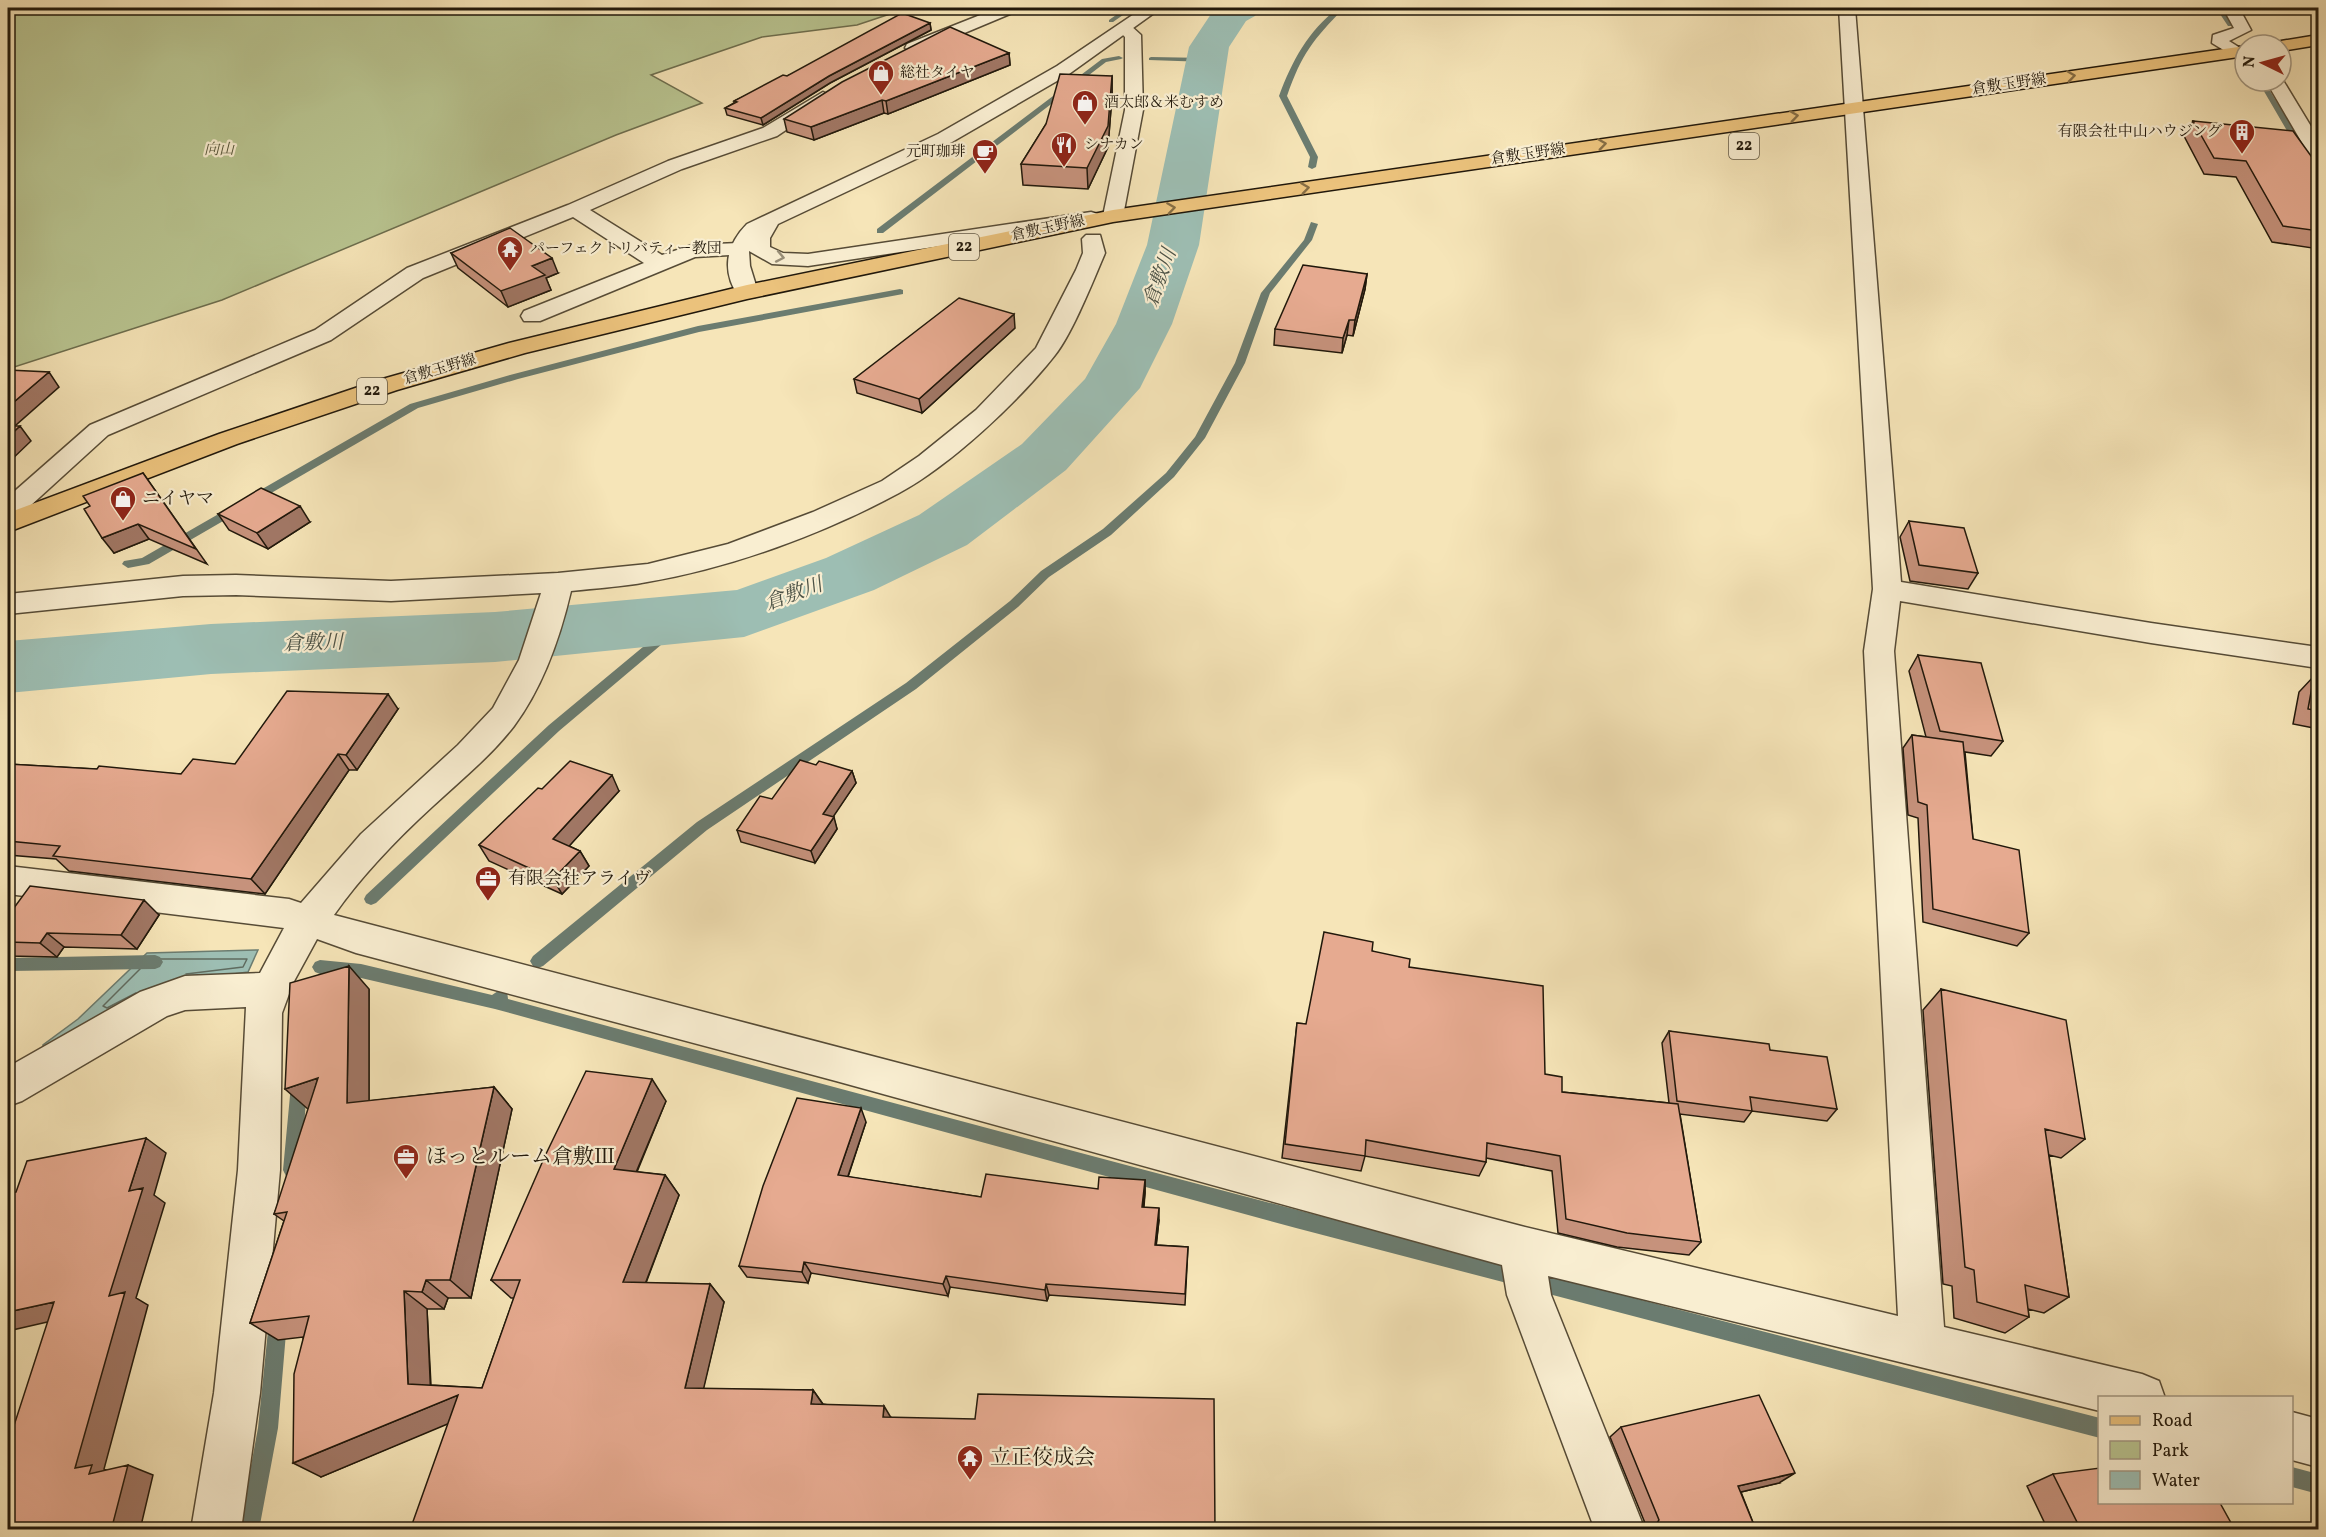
<svg xmlns="http://www.w3.org/2000/svg" width="2326" height="1537" viewBox="0 0 2326 1537" font-family="Vollkorn,'Noto Serif JP',serif">
	<style>
		.green { fill: #b9c591; stroke: #6d6e4e; stroke-width: 1.5 }
		.water { fill: #9dbeb3; stroke: #6b7c70; stroke-width: 1.5 }
		.lines { fill: none; stroke-linecap: round; stroke-linejoin: round }
		.shore { stroke: #5f6b5f; stroke-width: 1.5 }
		.stream { fill: #6b7c70; fill-rule: evenodd }
		.river { fill: #9dbeb3; fill-rule: evenodd }
		.minor-casing { stroke: #564b36; stroke-width: 3 }
		.tertiary-casing { stroke: #564b36; stroke-width: 3 }
		.primary-casing { stroke: #21180b; stroke-width: 3 }
		.minor { fill: #f9eed1; fill-rule: evenodd }
		.tertiary { fill: #f9eed1; fill-rule: evenodd }
		.primary { fill: #ebc27c; fill-rule: evenodd }
		.wall { fill: #c6927c; stroke: #21180b; stroke-width: 1.5 }
		.shaded-wall { fill: #a17765; stroke: #21180b; stroke-width: 1.5 }
		.building { fill: #e6aa90; stroke: #21180b; stroke-width: 1.5 }
		.oneway { stroke: #866d44 }
		.oneway2 { stroke: #988e78 }
		.labels { text-anchor: middle; dominant-baseline: central; stroke-width: 4.5; stroke-linejoin: round; paint-order: stroke }
		.far-poi-label { font-size: 15px; fill: #21180b; stroke: #f9eed1; text-anchor: start }
		.far-street-label { font-size: 15px; fill: #21180b; stroke: #f9eed1 }
		.far-park-label { font-size: 15px; font-style: italic; fill: #56553a; stroke: #f9eed1 }
		.shield { fill: #f9eed1; stroke: #625846; stroke-width: 1.5 }
		.shield-label { font-size: 16px; font-weight: bold; fill: #21180b }
		.poi-label { font-size: 18px; fill: #21180b; stroke: #f9eed1; text-anchor: start }
		.water-label { font-size: 20px; font-style: italic; fill: #4c5246; stroke: #f9eed1 }
		.near-poi-label { font-size: 21px; fill: #21180b; stroke: #f9eed1; text-anchor: start }
	</style>
	<rect width="100%" height="100%" fill="#f6e5b8"/>
	<filter id="stains"><feTurbulence type="fractalNoise" baseFrequency=".00333" numOctaves="4"/><feColorMatrix values="0 0 0 0 .2 0 0 0 0 .09 0 0 0 0 .02 0 0 0 .5 -.17"/></filter>
	<radialGradient id="worn" r=".72"><stop offset=".6" stop-color="#630" stop-opacity="0"/><stop offset="1" stop-color="#630" stop-opacity=".3"/></radialGradient>
	<path class="green" d="M8,8H908L857,25L762,37L651,75L702,103L616,135L222,300L8,369Z"/>
	<path class="water" d="M258,950L248,972L174,982L43,1050V1045L78,1019L147,953Z"/>
	<g class="lines">
		<path class="shore" d="M136,993L107,1008L103,1006L150,959H247L243,967L186,974"/>
		<path class="stream" d="M1126,8H1133L1113,22H1109V20Z
			M1338,8H1344C1313,40 1302,53 1287,96L1318,157L1316,167L1312,169L1308,167L1310,157L1279,96C1292,61 1308,31 1338,8Z
			M2216,8H2222L2232,26H2228Z
			M2311,8H2318V11L2312,9Z
			M1119,56L1123,58L1121,59L1106,62L883,233H877V229L1102,59Z
			M1151,57L1207,58L1211,60L1207,62L1149,60V58Z
			M2258,81L2265,83L2298,136L2297,138L2290,136Z
			M1311,222L1318,224L1312,240L1270,293L1245,363L1205,438L1174,477L1111,535L1049,577L1018,607L916,689L707,830L543,966L538,968L533,966L530,961L533,956L697,822L906,683L1010,601L1041,571L1103,529L1166,473L1195,437L1235,363L1261,293L1304,240Z
			M900,289L903,290V294L699,332L518,379L418,408L149,564L128,568L122,564L124,561L142,558L410,404L510,375L698,326Z
			M683,616L689,620L687,623L559,731L376,903L371,905L366,903L364,899L366,895L549,725L679,617Z
			M155,955L160,957L163,962L160,967L155,969L8,971V958Z
			M320,960L361,964L492,995L501,989L507,991L508,999C1037,1143 1568,1282 2100,1418V1438L1296,1228L495,1009L361,978L320,974L315,972L312,967L315,962Z
			M299,1077L305,1080L307,1085L301,1170L298,1176L292,1178L286,1176L283,1170L291,1085L293,1080Z
			M278,1312L285,1314L287,1321L278,1428L259,1530H239L258,1428L269,1321L271,1314Z
			M2292,1467L2318,1474V1494L2292,1487Z"/>
		<path class="river" d="M1215,8H1260L1255,16L1246,21L1229,47L1199,245L1172,324L1140,388L1066,470L967,545L874,590L744,637L495,662L211,674L8,693V641L211,624L495,612L737,590L826,558L919,515L1022,444L1085,379L1116,324L1147,245L1189,47Z"/>
		<g class="minor-casing">
			<path id="minor" d="M998,8H1019L1017,11L919,52L913,53L905,48L907,44Z
				M1839,8H1855L1901,582L2151,623L2318,647V668L2151,643L1900,601L1894,651L1944,1327L2142,1374L2159,1381L2165,1398H2100V1411L1548,1276L1551,1295L1645,1530H1595L1507,1295L1502,1265L836,1081L356,953L317,939L293,983L282,1013L280,1170L260,1393L241,1530H191L214,1393L238,1170L246,1007L185,1010L167,1016L22,1101L8,1106V1067L140,992L185,976L260,973L284,928L8,894V866L289,899L301,903L361,834L458,745L493,708L519,660L541,593L391,601L236,595L183,596L8,614V594L183,576L236,575L391,581L558,573L648,564L728,544L813,512L882,481L919,456L976,410L1036,348L1076,270L1083,253L1082,239L1086,235H1100L1105,253C1094,279 1072,334 1055,355C1019,401 951,465 899,493C825,533 731,568 647,582C622,587 596,588 571,591C560,638 543,687 514,726C491,756 461,780 433,806C397,839 362,875 334,915L1521,1226L1898,1316L1864,651L1873,589Z
				M2223,8H2239L2251,30L2229,41L2245,51V63L2212,43L2213,35L2234,28Z
				M1124,23L1130,25L1141,35L1143,110L1123,216L1120,220H1106L1103,216L1125,110V37L1116,28Z
				M2281,77L2318,138V159L2311,157L2308,153L2266,81H2281Z
				M823,92L832,97L829,101L777,136L682,169L590,210L662,255L692,245L739,243L747,244L750,249L747,254L695,257L540,321H524L521,316L524,311L644,263L573,217L423,278L331,340L108,435L18,517L8,519V497L90,425L315,330L407,268L568,205L668,161L763,128Z
				M2292,1412L2318,1419V1467L2292,1460Z"/>
		</g>
		<g class="tertiary-casing">
			<path id="tertiary" d="M1143,8H1161L1069,74L952,142L778,224L770,238V247L783,253L808,254L1091,212L1098,214L1101,218L1098,222L808,266L772,264L749,251L750,266L758,292L755,297H739C721,271 726,245 747,224L938,134L1057,66Z"/>
		</g>
		<g class="primary-casing">
			<path id="primary" d="M2318,35V45L2281,51V45H2273L2281,41Z
				M2245,46V56L1113,222L747,299L525,353L397,390L237,444L8,532V513L219,434L379,380L509,343L747,285L1113,210Z"/>
		</g>
		<use href="#minor" class="minor"/>
		<use href="#tertiary" class="tertiary"/>
		<use href="#primary" class="primary"/>
	</g>
	<path class="wall" d="M930,23L931,30L830,83L763,125L727,115L725,108L734,103V101L787,76Z
		M1009,53L1010,65L888,114L884,113L814,140L787,132L784,119Z
		M1112,76V96L1108,147L1088,189L1023,185L1021,164L1046,124Z
		M2193,121L2319,167V249L2272,242L2236,177L2204,174L2184,136Z
		M451,253L558,273L546,278L551,290L508,307L458,268Z
		M1367,274L1365,289L1353,336L1347,335L1342,353L1274,345L1275,329Z
		M1015,328L922,413L857,393L854,379Z
		M143,473L207,564L149,539L114,553L90,506Z
		M218,514L310,522L268,549L229,530Z
		M1909,521L1978,573L1968,589L1910,581L1900,537Z
		M1918,655L2003,741L1991,756L1965,752L1973,839L2029,933L2017,946L1923,922L1918,818L1908,815L1903,748L1912,735L1926,737L1909,671Z
		M2314,676L2319,677V729L2293,724L2299,692Z
		M398,709L357,770H349L265,894L69,871L56,859L8,855V764L181,774L235,764Z
		M816,765L852,771L856,783L833,816L837,829L815,863L741,842L737,830L772,799Z
		M542,789L619,791L569,846L580,851L589,866L562,894L489,861L479,845Z
		M159,915L137,949L64,947L57,957L8,956V916Z
		M1372,951L1409,967L1545,1074L1562,1092L1669,1103L1662,1043L1669,1031L1770,1050L1837,1109L1827,1121L1752,1111L1744,1122L1680,1114L1701,1242L1689,1255L1617,1247L1558,1233L1552,1171L1486,1158V1162L1479,1176L1365,1156L1361,1171L1282,1158L1297,1023L1306,1024Z
		M369,989V1101L494,1087L512,1109L471,1298H448L444,1309H427L431,1385L482,1388L514,1298H511L491,1280L666,1101L637,1172L665,1175L679,1195L646,1283L710,1284L724,1302L703,1389L813,1390L823,1404L890,1417L1215,1530L448,1423L321,1477L303,1337L278,1340L250,1323L284,1221L274,1214Z
		M1941,989L2085,1139L2061,1158L2049,1155L2069,1297L2044,1313L2028,1309L2029,1317L2005,1333L1954,1318L1952,1286L1943,1284L1923,1010Z
		M866,1122L848,1177L981,1197L1098,1189L1145,1180V1193L1144,1207L1159,1220L1156,1245L1188,1247L1185,1305L1049,1295L1047,1301L950,1287L948,1296L811,1273L808,1283L747,1277L739,1266Z
		M1621,1427L1779,1483L1741,1492L1756,1530H1634L1643,1523H1645L1610,1437Z
		M2053,1474L2235,1530H2048L2027,1486Z"/>
	<path class="shaded-wall" d="M930,23L931,30L830,83L763,125L761,118L829,76Z
		M1009,53L1010,65L888,114L886,101Z
		M1112,76V96L1108,147L1088,189L1087,168Z
		M882,100L884,113L814,140L811,127Z
		M552,258L558,273L546,278L551,290L508,307L501,291L532,266Z
		M1367,274L1365,289L1353,336L1355,320Z
		M1014,314L1015,328L922,413L919,399Z
		M1349,320L1347,335L1342,353L1343,338Z
		M49,372L59,387L8,432V407Z
		M20,426L31,441L8,463V437Z
		M300,506L310,522L268,549L257,533Z
		M138,524L149,539L114,553L102,538Z
		M388,694L398,709L357,770L346,755Z
		M338,754L349,770L265,894L251,879Z
		M852,771L856,783L827,826L823,814Z
		M612,775L619,791L562,854L553,839Z
		M834,817L837,829L815,863L811,851Z
		M580,851L589,866L562,894L553,879Z
		M144,900L159,915L137,949L121,935Z
		M47,933L64,947L57,957L40,943Z
		M349,966L369,989V1124L347,1103Z
		M318,1078L309,1110L285,1089Z
		M652,1079L666,1101L629,1189L614,1169Z
		M494,1087L512,1109L471,1298L450,1280Z
		M861,1108L866,1122L844,1188L838,1175Z
		M146,1138L166,1153L154,1195L165,1203L136,1298L148,1305L104,1469L118,1475L115,1484L75,1468L129,1191Z
		M665,1175L679,1195L639,1300L623,1282Z
		M1145,1180V1193L1142,1219V1207Z
		M1159,1208V1220L1155,1257V1245Z
		M804,1262L811,1273L808,1283L802,1272Z
		M946,1276L950,1287L948,1296L943,1284Z
		M426,1280L448,1298L444,1309L422,1292Z
		M710,1284L724,1302L700,1404L685,1388Z
		M1046,1284L1049,1295L1047,1301L1045,1290Z
		M404,1291L427,1309L431,1400L408,1384Z
		M54,1302L78,1315L8,1331V1312Z
		M813,1390L824,1406L811,1404Z
		M458,1395L481,1410L321,1477L293,1463Z
		M884,1406L893,1421L883,1417Z
		M128,1465L153,1475L140,1530H87Z
		M1795,1473L1779,1483L1724,1496L1738,1486Z"/>
	<path class="building" d="M902,13L930,23L829,76L761,118L725,108L737,102L734,101L783,75L787,76Z
		M950,27L1009,53L886,101L882,100L811,127L784,119L842,82Z
		M1060,74L1112,76L1108,126L1087,168L1021,164L1046,124Z
		M2193,121L2293,131L2319,167V231L2283,226L2246,161L2214,158Z
		M510,228L552,258L532,266L545,275L501,291L451,253Z
		M1303,265L1367,274L1355,320H1349L1343,338L1275,329Z
		M959,298L1014,314L919,399L854,379Z
		M8,370L49,372L8,407Z
		M8,426H20L8,437Z
		M143,473L196,549L138,524L102,538L84,509L90,506L83,496Z
		M261,488L300,506L257,533L218,514Z
		M1909,521L1964,528L1978,573L1919,565Z
		M1918,655L1981,663L2003,741L1940,731Z
		M2314,676L2319,677V711L2308,709Z
		M287,691L388,694L346,755L338,754L251,879L53,856L60,846L8,841V764L97,769L99,766L181,774L193,759L235,764Z
		M1912,735L1963,742L1973,839L2019,850L2029,933L1933,909L1927,805L1918,802Z
		M800,760L816,765L819,761L852,771L823,814L834,817L811,851L737,830L760,796L772,799Z
		M570,761L612,775L553,839L580,851L553,879L479,845L538,788L542,789Z
		M30,886L144,900L121,935L47,933L40,943L8,942V916Z
		M1324,932L1373,942L1372,951L1410,959L1409,967L1543,986L1545,1074L1562,1077V1092L1678,1104L1701,1242L1627,1233L1566,1219L1560,1156L1487,1143L1486,1162L1366,1140L1365,1156L1285,1144L1297,1023L1306,1024Z
		M349,966L347,1103L494,1087L450,1280H426L422,1292L404,1291L408,1384L482,1388L520,1280H491L545,1156L586,1071L652,1079L614,1169L665,1175L623,1282L710,1284L685,1388L813,1390L811,1404L884,1406L883,1417L975,1419L978,1394L1214,1399L1215,1530H410L458,1395L293,1463L294,1374L309,1316L250,1323L287,1212L274,1214L318,1078L285,1089L290,983Z
		M1941,989L2066,1020L2085,1139L2045,1129L2069,1297L2025,1285L2029,1317L1977,1302L1974,1270L1965,1267Z
		M1669,1031L1769,1044L1770,1050L1827,1057L1837,1109L1750,1097L1752,1111L1677,1101Z
		M797,1098L861,1108L838,1175L981,1197L986,1174L1098,1189L1099,1177L1145,1180L1142,1207L1159,1208L1155,1245L1188,1247L1185,1294L1046,1284L1045,1290L946,1276L943,1284L804,1262L802,1272L739,1266L763,1186Z
		M146,1138L129,1191L143,1188L109,1296L125,1292L75,1468L92,1465L89,1474L128,1465L113,1523L87,1530H8V1444L54,1302L8,1312V1193L16,1192L27,1161Z
		M1759,1395L1795,1473L1738,1486L1756,1530H1645L1643,1523H1657L1659,1520L1621,1427Z
		M2100,1468V1503H2220L2235,1530H2081L2053,1474Z"/>
	<defs><path id="oneway-chevron" d="M-2-3.5L2.5 0L-2 3.5" fill="none" stroke-width="1.6" stroke-linecap="round" stroke-linejoin="round" transform="scale(1.5)"/></defs>
	<g class="oneway">
		<use href="#oneway-chevron" transform="translate(2071 76) rotate(-8)"/>
		<use href="#oneway-chevron" transform="translate(1794 116) rotate(-8)"/>
		<use href="#oneway-chevron" transform="translate(1602 144) rotate(-8)"/>
		<use href="#oneway-chevron" transform="translate(1305 188) rotate(-8)"/>
		<use href="#oneway-chevron" transform="translate(1171 208) rotate(-8)"/>
	</g>
	<use class="oneway2" href="#oneway-chevron" transform="translate(780 257) rotate(11)"/>
	<defs>
		<g id="shop-pin" transform="scale(1.35)"><path d="M0 17L-7.5 6A9.5 9.5 0 1 1 7.5 6Z" fill="#8f2418" stroke="#f9eed1"/><path d="M-5-2.5h2.3a2.7 3.5 0 0 1 5.4 0H5L5.5 6h-11ZM-1.5-2.5h3a1.5 2.3 0 0 0-3 0Z" fill="#fff"/></g>
		<g id="building-pin" transform="scale(1.35)"><path d="M0 17L-7.5 6A9.5 9.5 0 1 1 7.5 6Z" fill="#8f2418" stroke="#f9eed1"/><path d="M-4-6H4V6H1V3H-1V6H-4ZM-2.5-4.3h1.7v1.8h-1.7ZM.8-4.3h1.7v1.8H.8ZM-2.5-1h1.7V.8h-1.7ZM.8-1h1.7V.8H.8Z" fill="#fff"/></g>
		<g id="restaurant-pin" transform="scale(1.35)"><path d="M0 17L-7.5 6A9.5 9.5 0 1 1 7.5 6Z" fill="#8f2418" stroke="#f9eed1"/><path d="M-5-6h1v4h1v-4h1v4h1v-4h1v5L-1.5 .5V6h-2V.5L-5-1ZM5-6V6H3V1.5H1.5Q1.5-4 5-6Z" fill="#fff"/></g>
		<g id="cafe-pin" transform="scale(1.35)"><path d="M0 17L-7.5 6A9.5 9.5 0 1 1 7.5 6Z" fill="#8f2418" stroke="#f9eed1"/><path d="M-5.5-4.5H6V0H3Q3 3.5 0 3.5H-2.5Q-5.5 3.5-5.5 0ZM3-3.2v2h1.7v-2ZM-6 4.5H4V6H-6Z" fill="#fff"/></g>
		<g id="temple-pin" transform="scale(1.35)"><path d="M0 17L-7.5 6A9.5 9.5 0 1 1 7.5 6Z" fill="#8f2418" stroke="#f9eed1"/><path d="M0-6L5-2H3V0L6.5 2.5H4V6H1.5V3h-3V6H-4V2.5H-6.5L-3 0V-2H-5Z" fill="#fff"/></g>
		<g id="office-pin" transform="scale(1.35)"><path d="M0 17L-7.5 6A9.5 9.5 0 1 1 7.5 6Z" fill="#8f2418" stroke="#f9eed1"/><path d="M-6-3h4V-5.5h4V-3h4V5H-6ZM-1-4.5V-3h2v-1.5ZM-6 0V1H6V0Z" fill="#fff"/></g>
	</defs>
	<g fill-rule="evenodd">
		<use href="#shop-pin" x="881" y="73"/>
		<use href="#shop-pin" x="1085" y="103"/>
		<use href="#building-pin" x="2242" y="132"/>
		<use href="#restaurant-pin" x="1064" y="145"/>
		<use href="#cafe-pin" x="985" y="152"/>
		<use href="#temple-pin" x="510" y="249"/>
		<use href="#shop-pin" x="123" y="499"/>
		<use href="#office-pin" x="488" y="879"/>
		<use href="#office-pin" x="406" y="1157"/>
		<use href="#temple-pin" x="970" y="1458"/>
	</g>
	<g class="labels">
		<g class="far-poi-label">
			<text x="900" y="73">総社タイヤ</text>
			<text x="1104" y="103">酒太郎＆米むすめ</text>
			<text x="2222" y="132" text-anchor="end">有限会社中山ハウジング</text>
			<text x="1084" y="145">シナカン</text>
			<text x="966" y="152" text-anchor="end">元町珈琲</text>
			<text x="530" y="249">パーフェクトリバティー教団</text>
		</g>
		<g class="far-street-label">
			<text transform="translate(2009 85) rotate(-8)">倉敷玉野線</text>
			<text transform="translate(1528 155) rotate(-8)">倉敷玉野線</text>
			<text transform="translate(1048 229) rotate(-12)">倉敷玉野線</text>
			<text transform="translate(440 370) rotate(-16)">倉敷玉野線</text>
		</g>
		<g class="far-park-label">
			<text x="219" y="150">向山</text>
		</g>
		<g class="shield">
			<rect x="1729" y="133" width="30" height="26" rx="4.5"/>
			<rect x="949" y="234" width="30" height="26" rx="4.5"/>
			<rect x="357" y="378" width="30" height="26" rx="4.5"/>
		</g>
		<g class="shield-label">
			<text x="1744" y="146">22</text>
			<text x="964" y="247">22</text>
			<text x="372" y="391">22</text>
		</g>
		<g class="poi-label">
			<text x="142" y="499">ニイヤマ</text>
			<text x="508" y="879">有限会社アライヴ</text>
		</g>
		<g class="water-label">
			<text transform="translate(1161 278) rotate(-70)">倉敷川</text>
			<text transform="translate(794 595) rotate(-20)">倉敷川</text>
			<text transform="translate(313 644) rotate(-2)">倉敷川</text>
		</g>
		<g class="near-poi-label">
			<text x="426" y="1157">ほっとルーム倉敷Ⅲ</text>
			<text x="990" y="1458">立正佼成会</text>
		</g>
	</g>
	<rect width="2326" height="1537" fill="none" stroke="#f6e5b8" stroke-width="30"/>
	<rect x="9" y="9" width="2308" height="1519" fill="none" stroke="#21180b" stroke-width="3"/>
	<rect x="15" y="15" width="2296" height="1507" fill="none" stroke="#21180b" stroke-width="1.5"/>
	<rect x="2098" y="1396" width="195" height="108" fill="#f9eed1" stroke="#a39882" stroke-width="1.5"/>
	<rect x="2110" y="1416" width="30" height="9" fill="#ebc27c" stroke="#a39882" stroke-width="1.5"/>
	<text x="2152" y="1426" font-size="18" fill="#21180b">Road</text>
	<rect x="2110" y="1441" width="30" height="18" fill="#b9c591" stroke="#a39882" stroke-width="1.5"/>
	<text x="2152" y="1456" font-size="18" fill="#21180b">Park</text>
	<rect x="2110" y="1471" width="30" height="18" fill="#9dbeb3" stroke="#a39882" stroke-width="1.5"/>
	<text x="2152" y="1486" font-size="18" fill="#21180b">Water</text>
	<g transform="translate(2263 63) rotate(275)"><circle r="28" fill="#f9eed1" stroke="#a39882" stroke-width="1.5"/>
	<path d="M0-4.5L10 22L0 15L-10 22Z" fill="#8f2418"/>
	<text y="-9" font-size="16" font-weight="bold" text-anchor="middle" fill="#21180b">N</text>
	</g>
	<rect width="100%" height="100%" filter="url(#stains)"/>
	<rect width="100%" height="100%" fill="url(#worn)"/>
</svg>
